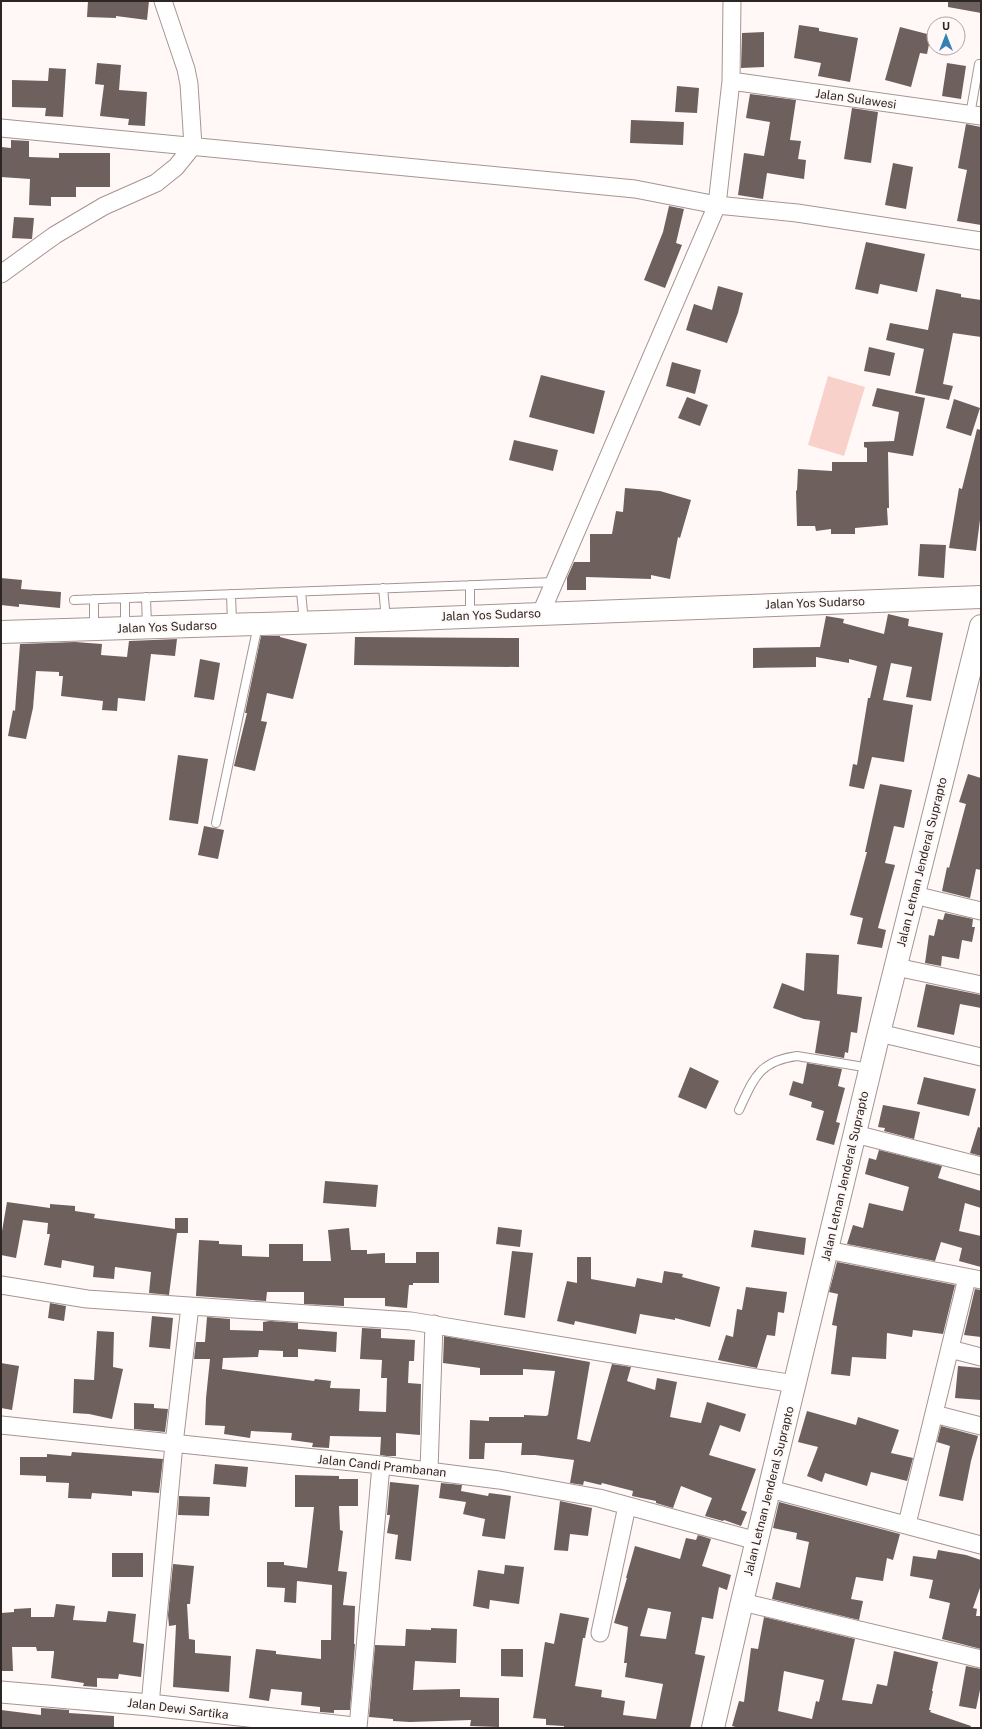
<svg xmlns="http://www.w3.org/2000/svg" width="982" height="1729" viewBox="0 0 982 1729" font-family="'Public Sans',sans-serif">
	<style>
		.green { fill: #f8d2ca }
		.building { fill: #6e605d; fill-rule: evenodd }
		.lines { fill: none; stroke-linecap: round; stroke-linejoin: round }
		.service-casing { stroke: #a59592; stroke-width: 10 }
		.minor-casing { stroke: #a59592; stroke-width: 19 }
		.tertiary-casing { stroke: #a59592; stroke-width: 23 }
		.secondary-casing { stroke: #a59592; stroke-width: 24 }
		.service { stroke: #fff; stroke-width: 8 }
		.minor { stroke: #fff; stroke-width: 17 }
		.tertiary { stroke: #fff; stroke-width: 21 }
		.secondary { stroke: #fff; stroke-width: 22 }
		.labels { text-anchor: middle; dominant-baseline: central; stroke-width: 4; stroke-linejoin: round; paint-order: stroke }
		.street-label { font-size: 12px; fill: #2c2625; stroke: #fff8f7 }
	</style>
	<rect width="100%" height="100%" fill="#fff8f7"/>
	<path class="green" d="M828,376L865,387L844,456L808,445Z"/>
	<path class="building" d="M88,1H149L147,20L116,16V18L87,17Z
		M948,1H981V13L948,7Z
		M799,25L819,28V31L858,38L850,82L818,76L821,63L794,58Z
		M900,27L931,35L927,54L920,53L911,87L885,80Z
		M764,32V67L741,68L742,33Z
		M97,63L121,65L119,90L147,92L145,126L128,125L129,119L100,116L104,85L95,84Z
		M947,63L966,66L961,99L942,96Z
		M49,68L66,69L63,117L45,116L46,108L12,107V80L48,81Z
		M677,86L699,88L697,113L675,112Z
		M750,94L796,100L790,140L801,141L798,159L806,160L804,179L767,173L763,199L738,195L744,153L764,156L770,122L746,118Z
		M852,108L878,112L871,163L844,159Z
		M631,120L684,122L683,145L630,143Z
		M966,124L981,127V225L957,221L967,170L958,168Z
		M11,140L29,141V157L59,158V153H110V187H76V197H51V206L29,205L30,179L1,177V147L11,148Z
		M893,163L913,167L906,209L885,205Z
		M669,206L684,209L676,243L682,245L665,288L644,280L663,232Z
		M14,217L34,218L32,239L12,238Z
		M866,242L925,254L917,292L880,284L878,294L855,289Z
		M718,286L743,293L738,313L727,343L686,330L694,304L712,310Z
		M936,289L961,294V297L981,300V337L953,333L943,384L953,386L949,400L915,393L924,349L886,340L890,323L928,330Z
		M869,347L895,353L890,376L864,371Z
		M672,362L701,370L695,394L666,386Z
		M541,375L605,391L594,434L529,417Z
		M877,388L925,398L913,456L888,452L889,508H887L888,525L855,528V534H831V529L816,531L815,526H797L796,491L797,490L798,469L832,471V462H867V448L864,447V442L894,441L899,412L872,406Z
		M687,397L708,405L700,426L678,418Z
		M954,399L980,408L971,436L946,428Z
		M977,429L981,430V512L976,551L949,548L959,488L962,489Z
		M514,440L558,450L553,471L509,460Z
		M625,488L660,491L691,500L680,538L678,537L670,579L651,575V579L586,577V590H567V578L574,562H590V534H612L616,511L623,512Z
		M920,544L946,545L944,578L918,576Z
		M1,578L22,580L21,589L61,592L60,608L19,604V607L1,605Z
		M888,614L909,619L908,626L943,633L931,701L906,697L912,667L891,663L883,700L913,705L904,762L872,757L864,789L849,786L853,764L857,765L868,698H870L877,666L849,659V663L816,657V667L753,668V648L820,647L826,616L844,619L843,623L884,634Z
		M261,636H280V637L307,644L293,699L267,693L261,721L267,722L255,771L234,766L247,713H245Z
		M355,637L519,638V667L354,665Z
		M177,639L175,656L151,654L145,701L118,698L117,711L102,710L103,701L61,696L63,676H59V672L36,671L33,708L26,739L8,736L13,710L15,711L20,644L75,642L102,644L101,655L127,657L129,641Z
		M200,659L220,663L214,700L194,697Z
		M178,755L208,759L198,824L169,820Z
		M968,774L981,778V870L976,869L970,898L942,891L947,867L949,868L966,804L959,802Z
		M880,784L912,790L904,828L894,826L885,863L895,865L878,928L886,930L882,948L857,944L863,918L850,915L867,852H865Z
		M204,826L224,830L218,859L198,855Z
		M945,913L973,919L972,927H975L972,942L962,940L959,959L942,956L941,966L925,963L929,935L934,936L938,919L943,920Z
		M806,953L839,955L837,994L862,997L857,1033L851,1032L848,1053L845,1052L844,1058L815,1053L820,1021L804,1019L773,1008L782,983L804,991Z
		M926,984L981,995V1008L960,1004L954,1035L917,1027Z
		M807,1063L842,1069L838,1086L845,1088L836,1122L840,1123L834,1145L816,1140L824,1111L811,1107L812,1102L789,1095L793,1081L803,1084Z
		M690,1067L719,1081L706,1109L678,1097Z
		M924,1077L976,1089L969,1116L917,1104Z
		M883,1105L920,1112L914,1139L884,1131L885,1128L878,1127Z
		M978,1127L981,1128V1156L970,1153Z
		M879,1150L942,1166L938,1178L981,1191V1208L965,1203L959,1231L981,1236V1267L959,1261L962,1248L941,1242L935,1261L847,1244L853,1225L863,1228L869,1203L903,1211L909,1187L865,1174L869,1158L876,1160Z
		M325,1181L378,1185L376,1207L323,1203Z
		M7,1202L50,1208V1204L75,1206V1211L95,1214L94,1218L175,1229V1218H188V1233H177L169,1295L149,1293L151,1272L115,1267L114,1279L93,1277L94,1266L62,1260L61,1268L44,1265L50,1234H47L48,1223L23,1220L16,1258L1,1255V1237Z
		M498,1227L522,1230L520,1247L496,1244Z
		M349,1228L351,1250H367V1254L385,1253V1263H416V1252H439V1283H413V1285H409L407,1308L385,1306V1298H344V1306L304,1304V1292H267L266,1301L196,1296L199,1240L219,1241V1244L242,1245V1256L269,1257V1244H303V1261H331L328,1230Z
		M754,1230L806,1238L804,1255L751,1247Z
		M512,1251L533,1253L525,1318L504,1315Z
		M577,1257H591V1279L635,1287L637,1278L662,1283L664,1271L683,1274L682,1277L720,1287L710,1327L675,1318V1320L640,1314L636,1334L575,1321L574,1325L557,1321L567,1281L577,1283Z
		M837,1262L955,1285L943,1334L913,1330L912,1337L887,1333L886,1359L852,1357L850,1376L831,1374L837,1326L832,1325L838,1294L829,1292Z
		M746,1287L787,1292L784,1313L778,1312L775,1336L767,1335L757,1368L718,1360L726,1335L733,1337L737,1309L742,1310Z
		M975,1289L981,1290V1337L964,1335Z
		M50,1303L66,1306L64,1321L48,1318Z
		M152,1316L173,1318L170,1349L149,1347Z
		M207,1317L230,1319V1330L263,1331V1322L270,1321L298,1323V1329L337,1332L336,1352L298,1349V1357H283V1351L259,1350L258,1357L223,1358L222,1369L314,1381L315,1379L331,1381L330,1388L360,1389L359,1411L386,1412L387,1378H381L382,1360L360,1359L362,1328L381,1329V1338L415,1340L414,1361H409L408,1383L421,1384L420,1435L396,1433V1456H387L380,1455L381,1437L330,1436L329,1448L312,1447L313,1443L291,1440L292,1433L251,1431L250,1438L224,1434L225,1426L205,1425L206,1398L210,1359H194L196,1342H205Z
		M97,1331L114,1332L113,1367L123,1369L112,1419L89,1414L73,1413L74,1379L94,1380Z
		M444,1336L590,1362L577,1439L590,1442L612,1364L631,1367L627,1381L655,1390L657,1378L677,1382L670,1417L701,1423L707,1402L746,1414L740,1432L720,1425L709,1455L756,1469L741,1510L747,1512L741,1526L724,1520L723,1521L705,1516L712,1498L681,1486L673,1508L656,1503V1501L632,1496L633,1491L602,1483L601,1485L584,1481L583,1485L570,1483L574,1460L535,1455H521L522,1443H485L484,1459H469L470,1420L489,1421V1417H524V1415L546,1416L548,1415L555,1371L523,1369V1375H480V1368L443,1363Z
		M1,1363L19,1366L12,1410L1,1408Z
		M958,1366L981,1368V1400L955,1398Z
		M134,1403L154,1404V1408L168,1409L165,1432L134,1429Z
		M807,1411L856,1425L858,1417L899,1430L891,1453L913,1458L907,1481L871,1472L867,1486L825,1473L822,1482L807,1476L818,1447L798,1442Z
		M941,1426L978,1436L971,1461L963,1501L939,1496L950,1446L937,1442Z
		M72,1452L163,1459L159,1493L132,1491V1496L92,1493L91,1499L68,1498L69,1483L46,1482V1476L20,1475V1457H47V1454L71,1456Z
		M215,1464L248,1467L246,1487L213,1484Z
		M295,1475L339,1476V1479H358V1506H339L340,1530L343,1531L338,1571L347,1572L343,1605L355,1606L354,1644H355L350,1710H334V1713L320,1712V1707L301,1705L302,1692L271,1689L269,1701L249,1698L256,1649L276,1651V1654L321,1659V1640H331L332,1585L297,1581L296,1603L284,1602L285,1588L267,1587V1562H284V1565L307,1568L314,1507H295Z
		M390,1482L419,1485L411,1561L395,1559L398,1535L387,1533L390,1515H387Z
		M441,1483L462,1485L461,1491L488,1496L489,1493L511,1496L505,1539L482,1536L485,1519L463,1514L466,1502L439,1498Z
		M179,1496L210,1497L209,1516L178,1515Z
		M560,1501L592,1508L588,1536L570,1534L568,1551L554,1550Z
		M779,1502L900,1534L893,1560L887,1558L883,1581L856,1577L851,1599L863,1601L859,1620L772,1599L776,1582L800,1588L809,1542L796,1539L797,1533L773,1528Z
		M698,1535L711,1539L702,1566L731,1575L727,1590L719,1587L713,1619L702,1617L695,1654L705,1656L690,1728H564V1726L546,1725V1719L533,1718L545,1642L554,1644L560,1613L589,1618L585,1638H583L575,1686L602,1690L601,1697L625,1701L623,1715L656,1719L663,1684L625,1677L627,1663H624L628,1627L614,1623L627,1578H626L635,1546L680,1559L686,1538L696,1540ZM648,1608L671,1612L666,1639L640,1636Z
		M938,1550L966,1555L981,1560V1585L973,1608L977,1609L976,1616H981V1649L942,1639L950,1603L929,1598L933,1580L910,1576L913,1556L936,1559Z
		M112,1553H143V1577H112Z
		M173,1564L194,1566L190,1604H187L189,1639L195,1640V1653L231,1656L229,1692L173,1687L176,1625L169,1626L168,1615Z
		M505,1565L524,1567L519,1604L490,1600L489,1609L473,1606L478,1570L504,1574Z
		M56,1604L75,1606L73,1620L106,1622L108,1611L136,1614L133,1642L144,1644L141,1677L119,1674L118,1679L97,1678V1687L83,1686L84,1683L51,1678L54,1653V1651H37L36,1647H12L13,1671H1V1613L14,1612V1609L31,1608V1617H54Z
		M764,1617L855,1639L842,1700L872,1704L877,1684L887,1686L894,1651L938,1662L932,1691H933L929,1710H931L930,1712L971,1726L970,1728H739L732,1726L739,1701L744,1702L751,1648L758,1649ZM784,1671L824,1680L819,1702L816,1701L812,1719L778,1711Z
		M431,1628L457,1629L456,1663L415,1661L413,1690L460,1689V1697L499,1698V1727L470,1726L471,1720L410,1722L393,1721V1719L369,1717L375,1645L405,1646L406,1629L431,1630Z
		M501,1649H523V1677L501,1676Z
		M966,1666L981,1669V1685L976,1709L959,1706Z
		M41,1708L69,1710V1713L114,1716V1728H1V1710L41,1715Z"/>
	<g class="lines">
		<g class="service-casing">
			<path id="service" d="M970,115L979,64
				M470,585V616
				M383,588L386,619
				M301,592L304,622
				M231,594L232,623
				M146,597L147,627
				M125,598V627
				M74,600L555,582
				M94,628V599
				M216,823L258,625
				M739,1110C754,1078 759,1061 797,1056L870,1068"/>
		</g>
		<g class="minor-casing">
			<path id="minor" d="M731,81L981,116
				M1,128L635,189L717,205L797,213L981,241
				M1,274L55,235L104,206L156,183L176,167L193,146L189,84L186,69L163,1
				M541,613L717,205L731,81L732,1
				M914,895L981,911
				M896,967L981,985
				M879,1033L981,1057
				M855,1134L981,1166
				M827,1250L981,1280
				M1,1285L87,1299L411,1321L794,1384
				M950,1349L981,1357
				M934,1414L981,1426
				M1,1425L381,1465L499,1480L599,1498L757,1541
				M429,1470L434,1324
				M770,1489L981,1545
				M907,1524L967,1278
				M742,1602L981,1659
				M600,1633L627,1506
				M150,1705L174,1444L190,1306
				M358,1728L381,1465"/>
		</g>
		<g class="tertiary-casing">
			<path id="tertiary" d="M1,1692L150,1705L354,1728"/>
		</g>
		<g class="secondary-casing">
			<path id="secondary" d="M1,632L387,620L981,597
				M713,1728L742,1602L879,1033L981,626"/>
		</g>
		<use href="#service" class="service"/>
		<use href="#minor" class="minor"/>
		<use href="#tertiary" class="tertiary"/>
		<use href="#secondary" class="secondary"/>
	</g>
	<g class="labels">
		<g class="street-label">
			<text transform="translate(856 99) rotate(8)">Jalan Sulawesi</text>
			<text transform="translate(815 603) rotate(-2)">Jalan Yos Sudarso</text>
			<text transform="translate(491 615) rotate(-2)">Jalan Yos Sudarso</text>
			<text transform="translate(167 627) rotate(-2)">Jalan Yos Sudarso</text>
			<text transform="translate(922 862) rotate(-76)">Jalan Letnan Jenderal Suprapto</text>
			<text transform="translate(845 1176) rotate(-77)">Jalan Letnan Jenderal Suprapto</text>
			<text transform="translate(382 1466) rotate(6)">Jalan Candi Prambanan</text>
			<text transform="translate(769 1491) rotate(-76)">Jalan Letnan Jenderal Suprapto</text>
			<text transform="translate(178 1709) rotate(7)">Jalan Dewi Sartika</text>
		</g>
	</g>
	<rect width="982" height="1729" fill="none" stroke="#2c2625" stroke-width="4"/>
	<g transform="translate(946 36)"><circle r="19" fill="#fff8f7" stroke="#aba4a3"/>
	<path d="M0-3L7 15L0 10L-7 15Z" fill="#3481b3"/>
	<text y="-6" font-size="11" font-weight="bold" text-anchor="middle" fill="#2c2625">U</text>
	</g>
</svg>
